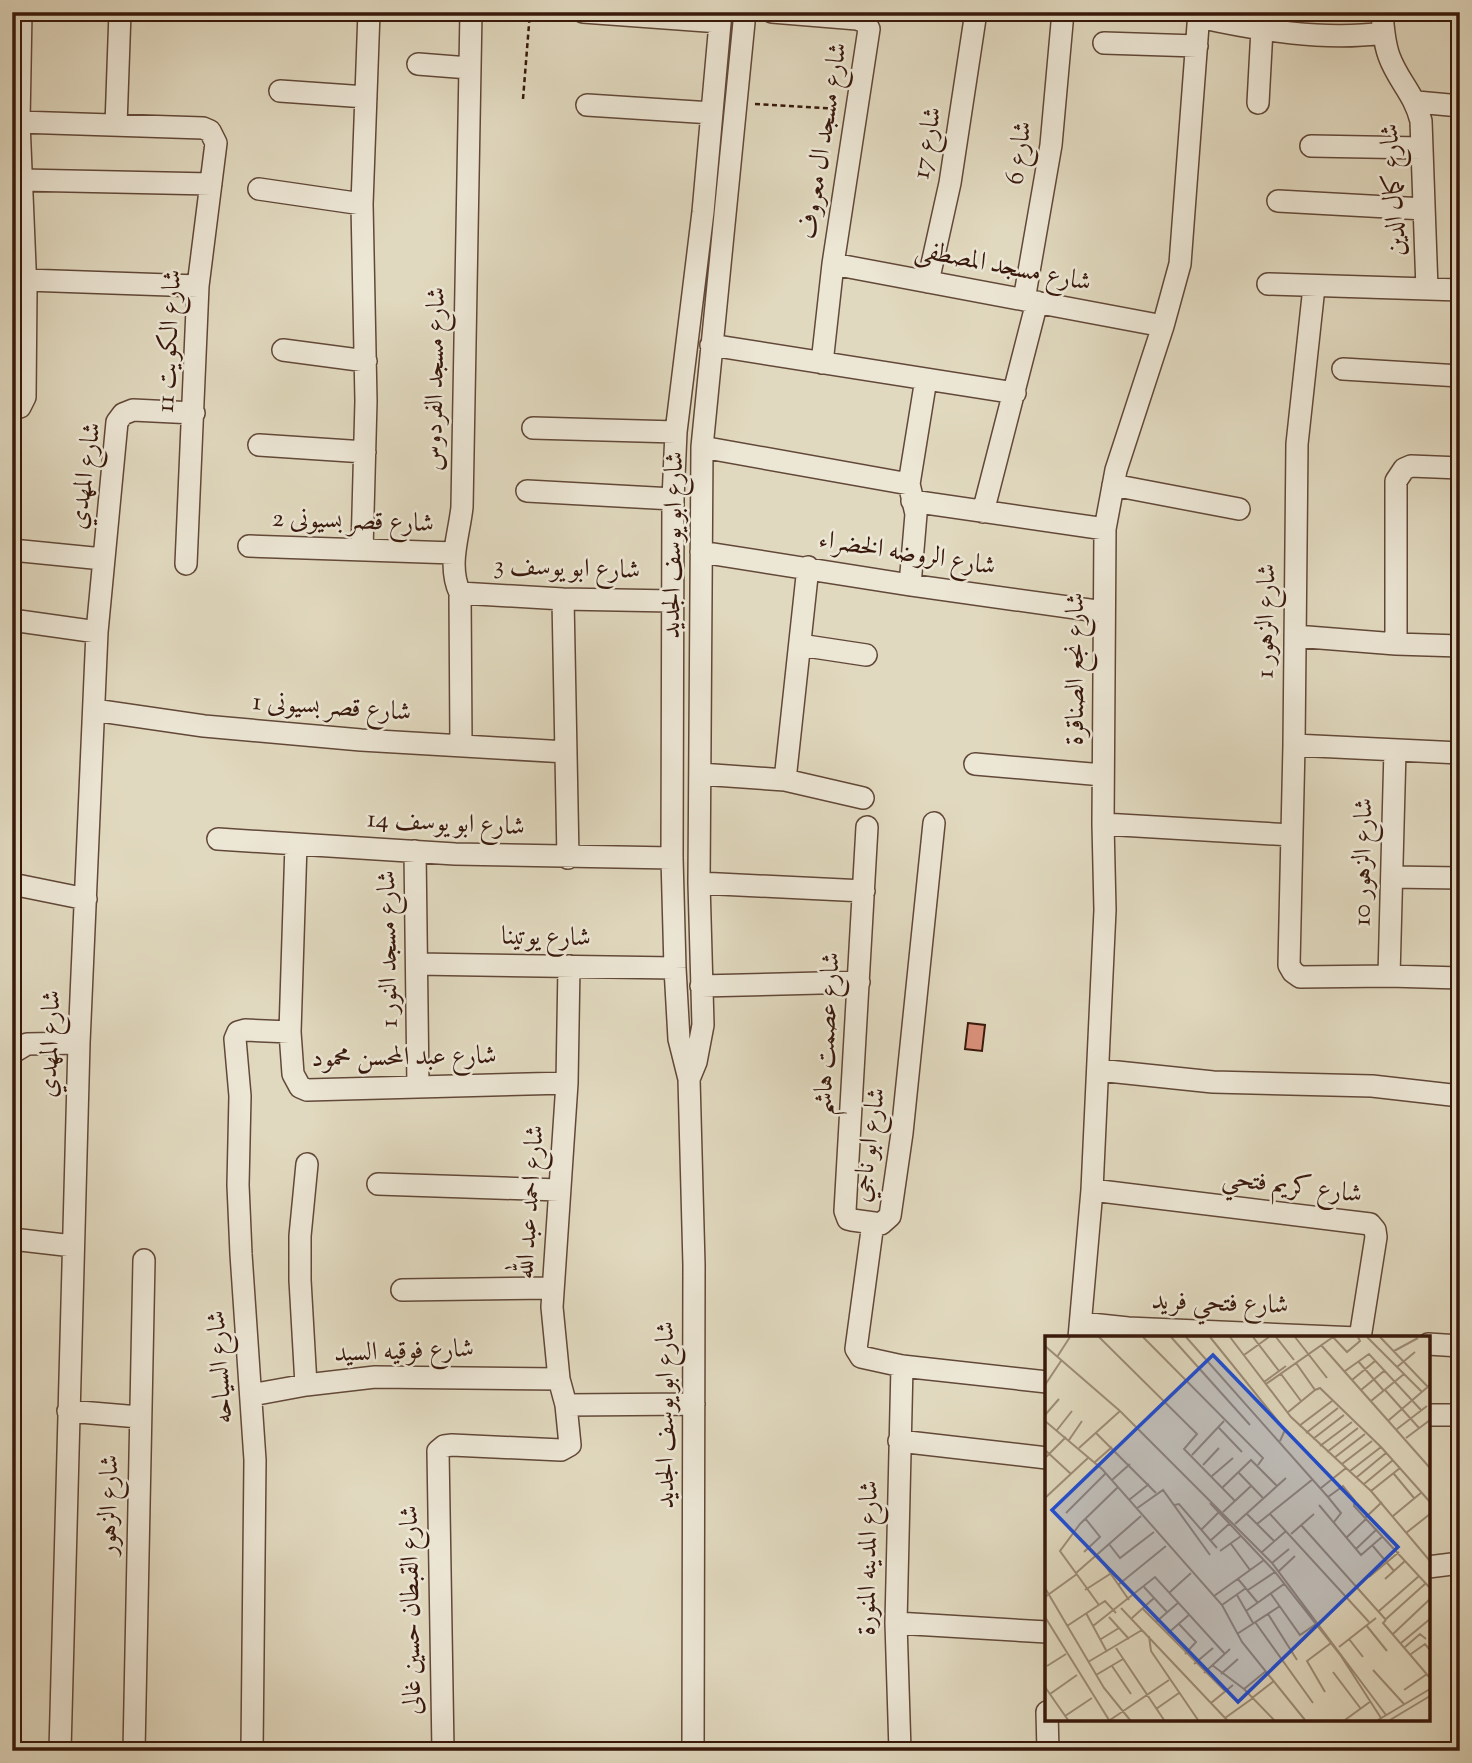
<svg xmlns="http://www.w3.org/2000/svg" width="1472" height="1763" viewBox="0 0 1472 1763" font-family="'Sorts Mill Goudy',Amiri,serif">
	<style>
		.building { fill: #da917b; stroke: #38180b; stroke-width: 2 }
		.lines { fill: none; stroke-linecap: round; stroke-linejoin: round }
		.minor-casing { stroke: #624838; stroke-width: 24 }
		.path { stroke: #38180b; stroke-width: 2.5; stroke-dasharray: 5 3.5; stroke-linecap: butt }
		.minor { stroke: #ece6d5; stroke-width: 21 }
		.labels { text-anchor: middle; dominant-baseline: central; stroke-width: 5; stroke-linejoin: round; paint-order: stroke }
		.street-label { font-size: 26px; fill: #38180b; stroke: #ece6d5 }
		.inset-road { fill: none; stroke: #9d8c77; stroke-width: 2 }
		.view { fill: #1d4ed8; fill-opacity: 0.15; stroke: #1d4ed8; stroke-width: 3.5 }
		.inset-edge { fill: none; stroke: #38180b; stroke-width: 3.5 }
	</style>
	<rect width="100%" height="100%" fill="#e1d9bf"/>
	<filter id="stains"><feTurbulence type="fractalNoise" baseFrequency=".00286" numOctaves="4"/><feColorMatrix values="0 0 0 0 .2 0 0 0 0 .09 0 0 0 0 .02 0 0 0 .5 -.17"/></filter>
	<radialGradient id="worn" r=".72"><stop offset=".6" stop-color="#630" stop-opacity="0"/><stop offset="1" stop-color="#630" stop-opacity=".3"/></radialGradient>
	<path class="building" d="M968,1023L985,1025L982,1051L965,1049Z"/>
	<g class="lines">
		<g class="minor-casing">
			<path id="minor" d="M583,12L720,22
				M772,12L857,19L865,22L869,29L833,264L822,363
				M1382,12C1383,27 1384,42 1389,56C1398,81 1414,93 1421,121L1427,289
				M1199,17C1258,30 1323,41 1383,33
				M1104,43L1197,46
				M418,64L469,68
				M280,91L366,97
				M1417,102L1460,106
				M1258,103L1262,29
				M587,105L712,113
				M19,122L203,128L210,131L216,143L198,286L186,564
				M116,125L120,12
				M1311,146L1421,148
				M22,180L211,184
				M259,189L362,204
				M1278,201L1424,209
				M833,264L1163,326
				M26,280L198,286
				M928,282L950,183L976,12
				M1268,284L1460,290
				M1314,287L1297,444L1294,745L1289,965L1293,972L1300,977L1389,976L1460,978
				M1024,300L1051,145L1063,12
				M711,345L1015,393
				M283,350L366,361
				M1343,369L1460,376
				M12,408L20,407L25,397L26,291L19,122L21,12
				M533,428L676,432
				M259,445L365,452
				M702,447L909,484
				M1113,485L1239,509
				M527,491L673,499
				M912,501L1105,529
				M983,512L1037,302
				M249,546L454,553
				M12,550L103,559
				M362,550L366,401L362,204L369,12
				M701,552L910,585L1104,612
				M910,585L916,514L909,484L926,379
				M460,593L563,599L672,601
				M563,599L568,858
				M12,620L97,632
				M1295,636L1396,644L1460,646
				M1396,644V481L1404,469L1411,466L1460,468
				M800,645L866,655
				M94,710L204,726L361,740L566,752
				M461,745L460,593C447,565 459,536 462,507L471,12
				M1294,745L1460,753
				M975,764L1103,775
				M700,774L785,780L863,798
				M785,780L808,567
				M1103,824L1291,835
				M867,827L845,1211L848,1219L852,1220L881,1224L890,1216L902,1133L934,823
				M218,839L455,854L672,858
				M296,844L290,1032L293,1074L300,1087L307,1090L567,1083
				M415,851L418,1087
				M1392,877L1460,878
				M699,883L864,891
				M12,884L86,899
				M417,964L675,968
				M1389,976L1395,750
				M701,986L859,982
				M12,1053L27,1044L79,1043
				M1098,1070L1213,1082L1372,1086L1460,1096
				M689,1079L696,1062L703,1025L699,883L702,447L745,12
				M378,1184L559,1190
				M1092,1190L1370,1224L1375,1230L1376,1237L1360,1338
				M873,1223L856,1349L861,1357L902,1366L1047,1382
				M12,1239L73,1246
				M402,1290L553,1288
				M1081,1323L1128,1328L1357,1338
				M1079,1338L1092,1190L1105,910L1103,824L1105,529L1116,470L1163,326L1180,264L1199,12
				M1428,1344L1460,1346
				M306,1385L300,1280V1236L307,1164
				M251,1395L306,1385L375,1377L559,1379
				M566,1405L694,1404
				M68,1411L139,1417
				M1428,1415H1460
				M899,1441L1047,1458
				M1428,1567L1460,1563
				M896,1623L1047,1632
				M1047,1712L1048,1751
				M60,1751L79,1043L97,632L117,422L123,414L133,410L194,413
				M134,1751L144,1260
				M252,1751L255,1460L241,1254L238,1185L240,1096L235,1039L238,1032L245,1030L290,1032
				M443,1751L438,1451L444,1446L452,1445L561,1450L570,1445L566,1405L559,1379L552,1307L567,1083L569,966
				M693,1751L694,1265L689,1079L679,1039L675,968L672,858L673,499L676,432L703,212L721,12
				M900,1751L896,1623L902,1366"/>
		</g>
		<path class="path" d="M523,99L530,12
			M755,104L839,109"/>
		<use href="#minor" class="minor"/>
	</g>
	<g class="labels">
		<g class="street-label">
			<text transform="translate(824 141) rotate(-81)">شارع مسجد ال معروف</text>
			<text transform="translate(928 143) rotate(-80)">شارع 17</text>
			<text transform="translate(1020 153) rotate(-82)">شارع 6</text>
			<text transform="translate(1394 190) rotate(-93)">شارع كمال الدين</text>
			<text transform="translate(1003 267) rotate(11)">شارع مسجد المصطفى</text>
			<text transform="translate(170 341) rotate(-87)">شارع الكويت 11</text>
			<text transform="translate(436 379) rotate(-89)">شارع مسجد الفردوس</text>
			<text transform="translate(86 476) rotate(-82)">شارع المهدي</text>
			<text transform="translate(353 522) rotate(2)">شارع قصر بسيونى 2</text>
			<text transform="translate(674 545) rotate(-89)">شارع ابو يوسف الجديد</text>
			<text transform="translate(907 554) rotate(9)">شارع الروضه الخضراء</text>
			<text transform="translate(567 569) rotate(2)">شارع ابو يوسف 3</text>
			<text transform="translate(1267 621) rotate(-89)">شارع الزهور 1</text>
			<text transform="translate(1076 669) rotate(-90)">شارع نجع الصناقرة</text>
			<text transform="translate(332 708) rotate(4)">شارع قصر بسيونى 1</text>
			<text transform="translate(446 824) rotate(3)">شارع ابو يوسف 14</text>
			<text transform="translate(1364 862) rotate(-89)">شارع الزهور 10</text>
			<text transform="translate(546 938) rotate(1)">شارع يوتينا</text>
			<text transform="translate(389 949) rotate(-91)">شارع مسجد النور 1</text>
			<text transform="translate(828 1034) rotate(-87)">شارع عصمت هاشم</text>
			<text transform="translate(51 1044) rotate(-88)">شارع المهدي</text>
			<text transform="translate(404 1058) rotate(-1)">شارع عبد المحسن محمود</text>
			<text transform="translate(870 1145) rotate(-82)">شارع ابو ناجي</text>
			<text transform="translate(1292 1187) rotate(7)">شارع كريم فتحي</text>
			<text transform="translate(531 1202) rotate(-86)">شارع احمد عبد الله</text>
			<text transform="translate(1220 1304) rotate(2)">شارع فتحي فريد</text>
			<text transform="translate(404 1352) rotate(-2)">شارع فوقيه السيد</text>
			<text transform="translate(221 1367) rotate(-94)">شارع السياحه</text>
			<text transform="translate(666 1415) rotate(-90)">شارع ابو يوسف الجديد</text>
			<text transform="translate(110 1505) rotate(-89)">شارع الزهور</text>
			<text transform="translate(869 1558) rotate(-89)">شارع المدينه المنورة</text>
			<text transform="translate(412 1610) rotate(-91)">شارع القبطان حسين غالى</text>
		</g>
	</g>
	<g transform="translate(1045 1336)">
		<rect width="385" height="385" fill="#e1d9bf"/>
		<path class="inset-road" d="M54,1L152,98L139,113L190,165M98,1L218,122L213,129M126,1L205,89M141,1L283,161L296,177L289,186M165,1L240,94L235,105M185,1L246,81L326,155L385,225M208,1L234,35M231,1L249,24M250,1L282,42M322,1L377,56M335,1L383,51M276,9L385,132M0,10L75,75L227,227L341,379M349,15L373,2M199,19L224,1M12,21L25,1M313,25L339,55M251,27L270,54M352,31L370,16M300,35L324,18L376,74M236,38L256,65M307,44L330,25M219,46L241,30M221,48L288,1L302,16L315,5L313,1M0,49L16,25M270,54L275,52L336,111L385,166M316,54L339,35M340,54L374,92M326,65L359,38M242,77L270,54M0,79L14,63M344,84L385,49M0,85L57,133L177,269L197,306L260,384M254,90L287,65M174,92L197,116M352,93L382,70M12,94L27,75M51,97L111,157M261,97L293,72M361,102L385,84M268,103L299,79M24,104L37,85M275,110L307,86M34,112L75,75M0,114L26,138M282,116L313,92M147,119L179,85M0,122L21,101M289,122L320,98M50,126L67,111M297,128L327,105M158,129L174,112M305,135L336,111M193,136L218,162M349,138L369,162M167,140L188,122M312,141L341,117M67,144L85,128M319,148L348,124M177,152L206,124L232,150M276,152L301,132M326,155L355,132M283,161L298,150L310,165L309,170L385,252M0,162L44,121M84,164L104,148M165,167L230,236L296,320L336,382M129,169L134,168L172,212M274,169L316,219L338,200M91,173L118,154L165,219M178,176L206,150M21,177L61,137M201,177L229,205M225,178L324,286M348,180L377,156M320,182L337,166M190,188L241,142M212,188L268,143M256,189L341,284M156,194L173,177M361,197L385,178M246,198L269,178M302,201L321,183M165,205L184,188M64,208L75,222L109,196M186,208L205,234M327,209L349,235M311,213L332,193M175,215L196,200M39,216L55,201L40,182M217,216L241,195M52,218L84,264M227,227L244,213M234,235L250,220M31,237L96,180M324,241L354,216M193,243L213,267M340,243L360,225M73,249L121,210M99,251L122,276M0,252L59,352L85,384M40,254L65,238M203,254L230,236M125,256L146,237M226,258L255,299L271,288M192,259L208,287M169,260L219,224M0,261L32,238M54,269L15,215L35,188L73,151M177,269L201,252M76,272L182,384M98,273L180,355M201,275L239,248M334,275L374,240M41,277L62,316M223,278L252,324M0,281L64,384M64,281L84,303M87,282L109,262M341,283L381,247M341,284L338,287L385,342M111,286L134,266M210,286L268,367M133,287L151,306L140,318M321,289L342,315M22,290L60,265L71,277M48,290L110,241L180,318M122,298L145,278M192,298L235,270M348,298L385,263M104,300L106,315L153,384M56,303L74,292M304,303L318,321M356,307L385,283M294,311L331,282M360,311L375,298L381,303M71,312L119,384M366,318L380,308L385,314M43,326L97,294M149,328L168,312M167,329L199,353L229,384M2,330L21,318M67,330L86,358M328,334L359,368M288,336L316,373M159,337L185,313M176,338L193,323M51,339L78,323M0,351L23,384M199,353L221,335M359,354L382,338M280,356L262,325L286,307M5,358L32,339M207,362L229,345M166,367L188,349M111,373L134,357M20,380L47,362M180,382L208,362M65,384L124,344M300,384L326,365M333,384L385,353M345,384L385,360"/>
		<path class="view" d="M168,19L353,211L193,366L7,174Z"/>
		<rect width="385" height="385" class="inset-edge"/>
	</g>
	<rect width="1472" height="1763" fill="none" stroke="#e1d9bf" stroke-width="42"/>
	<rect x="14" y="14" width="1444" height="1735" fill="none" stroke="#38180b" stroke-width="3.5"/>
	<rect x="21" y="21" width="1430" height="1721" fill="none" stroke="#38180b" stroke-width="2"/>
	<rect width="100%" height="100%" filter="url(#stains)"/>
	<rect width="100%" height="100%" fill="url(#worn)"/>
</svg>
